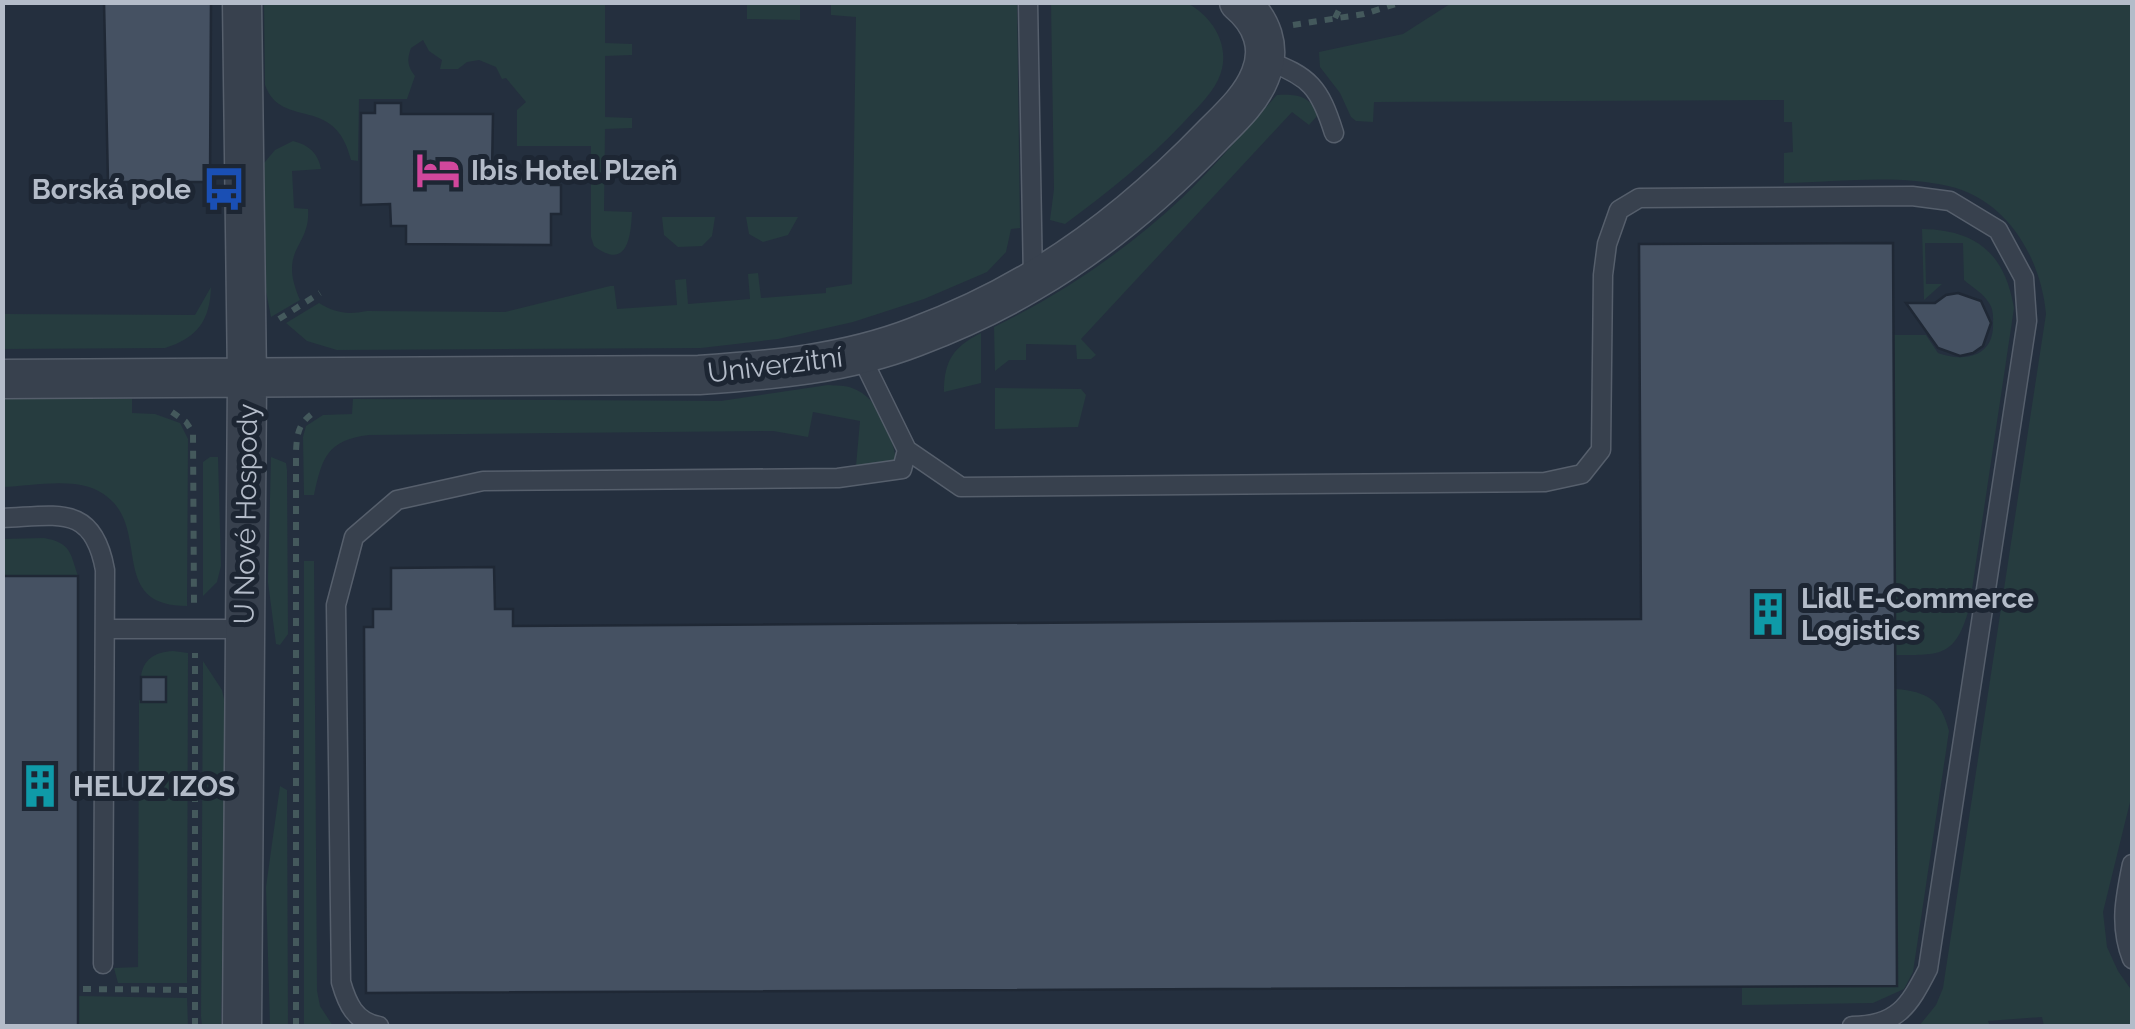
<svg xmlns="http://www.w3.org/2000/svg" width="2135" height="1029" viewBox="0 0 2135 1029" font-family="Raleway,sans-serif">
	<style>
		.green { fill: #263c3f }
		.building { fill: #455162; stroke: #1f2835; stroke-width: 2.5 }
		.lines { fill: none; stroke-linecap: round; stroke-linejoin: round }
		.lane-casing { stroke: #565f6c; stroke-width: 21 }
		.street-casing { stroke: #565f6c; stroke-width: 41 }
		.path { stroke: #44595c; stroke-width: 6; stroke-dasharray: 8 8; stroke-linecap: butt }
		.lane { stroke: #38414e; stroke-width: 18 }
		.street { stroke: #38414e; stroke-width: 38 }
		.labels { text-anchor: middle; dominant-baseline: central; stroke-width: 10; stroke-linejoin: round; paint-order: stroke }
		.poi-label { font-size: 28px; font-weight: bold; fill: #b4bcc9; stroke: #1d2633; text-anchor: start }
		.street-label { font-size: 28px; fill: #b4bcc9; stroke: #1d2633 }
	</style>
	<rect width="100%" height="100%" fill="#242f3e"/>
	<path class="green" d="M1453,2L2132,3V794L2103,912L2107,947L2118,971L2132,991V1026H2044L2042,1017L1988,1021L1990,1026H1919L1936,1005L1943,988L2046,314C2041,258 2007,199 1948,186C1897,174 1837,182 1784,183V153L1793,152L1792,122H1784V100L1374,102L1373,122L1356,121L1351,117L1340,93L1320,67L1319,52L1403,34Z
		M264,3H605V43L632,44V55L605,56V117L632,118V128L605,129L604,211L632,212C631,237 627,271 594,246L591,237V146H517V110L526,102L506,78L502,79L496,67L479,60L467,62L458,69H440L442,60L429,51L423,40L411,48C407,59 407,66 415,76L407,99H359L358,161L351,160C335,93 282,131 265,85Z
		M747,3H800V20L747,19Z
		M831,3H1017L1020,228L1011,229L1006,252L987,272L924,299L853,322L778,339L701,348L337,350L307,341L286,323L319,303C336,313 347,315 367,311L505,312L610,286H614L617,309L677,305L675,280L686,279L688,304L750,299L748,274L758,273L761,298L826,293V288L852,284L856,17L831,15Z
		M1051,3H1187C1214,17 1233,49 1218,80C1210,96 1195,110 1183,123C1147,161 1107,193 1065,224L1050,220L1054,189Z
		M1277,95C1296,94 1310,95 1318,115L1309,125L1292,112L1081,339L1096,355L1091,359H1077L1076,345L1026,344V360H1009L995,371L994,327C1062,294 1128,249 1183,197C1216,165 1246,129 1277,95Z
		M293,141C309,145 318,153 321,169L292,171L294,208L308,209C311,248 277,248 300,300L271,317L264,281V163L275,150Z
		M662,217H715L712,236L702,246L678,247L664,235Z
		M746,217H798L788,235L763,242L749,234Z
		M1922,229C1977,230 2005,254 2014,308L1969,609C1955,657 1941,655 1896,655L1894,335H1926L1938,353C1962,362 1992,358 1993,327C1993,318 1994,310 1989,303C1984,294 1972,287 1964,280L1963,243H1925L1926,284H1942L1924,300Z
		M211,287C210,321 197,338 165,348L3,349V314L195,315Z
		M981,333V383L944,392C944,361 953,347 981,333Z
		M828,385C835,386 846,385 852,388C881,398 892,437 897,463L861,472L856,466L860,421L813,412L808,437L773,431L369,435C327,440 322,458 314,495H304L303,437L306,426L323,415L352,414L353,399L721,401Z
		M995,388L1081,389L1086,395L1078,427L995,429Z
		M3,399H132V413L155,414L180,423L188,439L187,606C99,606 162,513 89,487C64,479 28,486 3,487Z
		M210,457H218L221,566L217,582L203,596V462Z
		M271,457L286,463L287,470L288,634L280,645L276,644L268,582Z
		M44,538C71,543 70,552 78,576H3L2,539Z
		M304,561H314L317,991L320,1006L333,1026H304Z
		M173,651L188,653L187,983H118L114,968L138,967L139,700L166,702V678L141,677C143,659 155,652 173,651Z
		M203,661L222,690L226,708L221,1026H202L201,1016Z
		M1896,689C1927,692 1941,699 1949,731L1913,972L1904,989L1873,1003L1742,1005V987L1897,986Z
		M280,786L287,790L288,1026H270L266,887Z
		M78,996L187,998L188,1026H78Z"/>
	<path class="building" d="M104,2H211L210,182H108Z
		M375,103H401V114H493L492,174H551V185H561V214H551V245L406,244V226H391L390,204L361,205V113H375Z
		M1893,243L1897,986L366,993L364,627H373V609H391V568L494,567L495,609H513V626L1641,619L1639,244Z
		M1958,293L1981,301L1991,323L1983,346L1973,353L1960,356L1938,348L1906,303H1935L1946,295Z
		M2,576H78V1026H2Z
		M141,677H166V702H141Z"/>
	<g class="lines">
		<g class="lane-casing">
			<path id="lane" d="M1028,2L1033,281
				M1265,60C1310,76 1320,88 1334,133
				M860,354L907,450L961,487L1545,482L1582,474L1601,450L1603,275L1607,244L1619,210L1639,198L1912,196L1950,201L1998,230L2024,278L2027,321L1928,969C1909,1006 1897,1026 1852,1026
				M2,518C57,516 93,503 105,570L103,964
				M105,629H245
				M2132,864C2125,898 2119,926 2132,959
				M379,1026C355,1022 347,1003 341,982L336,605L354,537L397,500L483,481L838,478L902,469L907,450"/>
		</g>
		<g class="street-casing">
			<path id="street" d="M2,379L699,375C773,370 845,364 915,337C955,322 994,304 1031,282C1098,243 1159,191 1213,135C1230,118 1251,99 1260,76C1272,48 1262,21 1239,2
				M242,1026L247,380L242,2"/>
		</g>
		<path class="path" d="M1335,18L1343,2
			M1293,25L1364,14L1402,2
			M279,319L320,293
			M172,412L186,422L193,433L194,605
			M83,989L195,990
			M195,1026V653
			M296,1026V451C297,432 299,422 316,411"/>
		<use href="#lane" class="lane"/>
		<use href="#street" class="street"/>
	</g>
	<defs>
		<g id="hotel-bare" transform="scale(3.45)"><path d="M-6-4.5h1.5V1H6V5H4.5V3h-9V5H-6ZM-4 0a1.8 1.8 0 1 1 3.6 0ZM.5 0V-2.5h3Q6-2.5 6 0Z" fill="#d1479c" stroke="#1d2633" stroke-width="2.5" paint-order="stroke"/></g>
		<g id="bus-bare" transform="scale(3.45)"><path d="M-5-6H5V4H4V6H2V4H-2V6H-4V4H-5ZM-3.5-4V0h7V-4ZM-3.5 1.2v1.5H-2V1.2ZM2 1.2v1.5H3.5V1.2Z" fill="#1a4fb4" stroke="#1d2633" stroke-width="2.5" paint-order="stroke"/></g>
		<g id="building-bare" transform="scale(3.45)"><path d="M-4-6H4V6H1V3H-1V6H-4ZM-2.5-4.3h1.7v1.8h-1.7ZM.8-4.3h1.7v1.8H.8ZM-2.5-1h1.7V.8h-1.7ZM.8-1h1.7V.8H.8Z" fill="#0f9aa8" stroke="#1d2633" stroke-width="2.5" paint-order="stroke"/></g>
	</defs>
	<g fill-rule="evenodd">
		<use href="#hotel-bare" x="438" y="170"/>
		<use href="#bus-bare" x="224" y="189"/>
		<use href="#building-bare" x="1768" y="614"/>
		<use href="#building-bare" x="40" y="786"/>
	</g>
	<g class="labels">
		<g class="poi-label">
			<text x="471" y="170">Ibis Hotel Plzeň</text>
			<text x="191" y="189" text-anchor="end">Borská pole</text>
			<text x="1801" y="598">Lidl E-Commerce<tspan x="1801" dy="32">Logistics</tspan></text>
			<text x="73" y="786">HELUZ IZOS</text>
		</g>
		<g class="street-label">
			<text transform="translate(775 365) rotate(-7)">Univerzitní</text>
			<text transform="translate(246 514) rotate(-89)">U Nové Hospody</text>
		</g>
	</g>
	<rect width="2135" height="1029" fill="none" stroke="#b4bcc9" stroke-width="10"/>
</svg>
